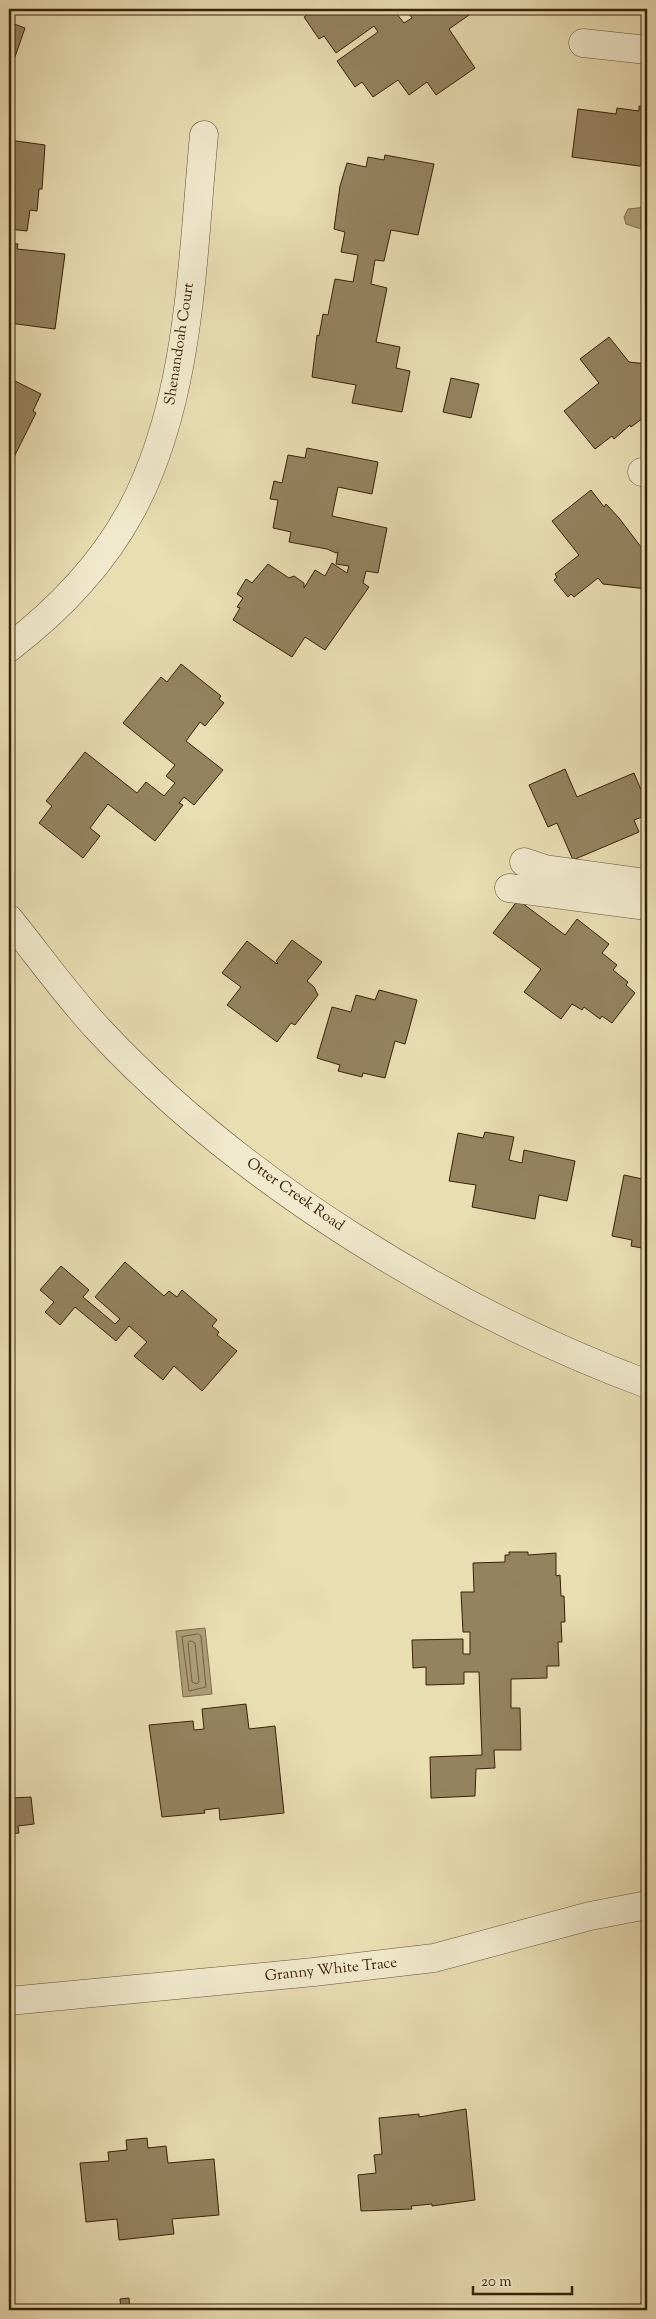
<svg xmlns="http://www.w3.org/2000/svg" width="656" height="2319" viewBox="0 0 656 2319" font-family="'Sorts Mill Goudy',serif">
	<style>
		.water { fill: #ad9d78; stroke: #7f6c4b }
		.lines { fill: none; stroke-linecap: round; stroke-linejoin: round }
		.shore { stroke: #736040; stroke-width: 1 }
		.building { fill: #958360; stroke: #392207 }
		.minor-casing { stroke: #655132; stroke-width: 29 }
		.minor { stroke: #f1e9cd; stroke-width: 28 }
		.labels { text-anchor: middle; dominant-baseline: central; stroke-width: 4; stroke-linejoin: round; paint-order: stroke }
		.street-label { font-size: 15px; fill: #392207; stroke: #f1e9cd }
	</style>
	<rect width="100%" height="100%" fill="#e9ddb2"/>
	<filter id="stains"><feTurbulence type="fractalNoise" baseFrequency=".004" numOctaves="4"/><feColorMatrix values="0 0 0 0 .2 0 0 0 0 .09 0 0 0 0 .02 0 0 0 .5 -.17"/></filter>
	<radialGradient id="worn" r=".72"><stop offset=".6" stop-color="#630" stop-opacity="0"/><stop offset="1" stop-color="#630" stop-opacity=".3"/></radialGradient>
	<path class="water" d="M647,207V231L626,224L624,217L628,209Z
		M205,1628L212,1694L183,1697L176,1631Z"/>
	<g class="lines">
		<path class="shore" d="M198,1634L201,1636L206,1687L189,1691L182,1637Z
			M191,1641L195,1643L199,1682L197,1684L192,1682L188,1643Z"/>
	</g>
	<path class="building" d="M316,9H398L399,10L396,13L404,23L412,18L406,9H470L472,13L449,29L475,68L436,95L427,82L409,95L398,80L373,97L362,82L355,87L337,61L378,32L374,26L336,53L324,36L319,39L304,17Z
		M9,22L25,28L9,74Z
		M639,106L647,107V167L572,157L578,109L616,114L617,108L639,111Z
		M9,140L45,145L42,189H39L37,211L30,210L27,231L9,229Z
		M385,155L434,164L418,235L391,230L384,261L375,260L371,284L387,288L376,342L400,347L396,368L410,371L402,412L352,403L356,385L312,377L317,335L319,336L323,314L328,315L335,279L353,282L358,255L341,252L345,232L334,229L340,186L347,163L366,167L368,157L384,160Z
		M9,243L18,244L17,249L65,254L55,329L9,323Z
		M609,337L629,362L647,364V415L631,427L630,425L614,439L612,436L595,449L564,411L599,383L580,359Z
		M9,378L41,394L33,411L36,413L9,467Z
		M451,378L479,384L471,418L443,412Z
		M307,448L378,462L372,494L338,487L332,516L387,528L378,573L366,571L363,583L369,587L325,650L305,637L292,657L233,620L240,608L237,607L243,598L237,594L246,579L252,583L268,564L289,578L294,576L304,583V588L315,570L325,576L332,563L347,573L349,566L336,564L338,552L336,553L327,549L289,542L291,532L273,528L278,500L270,499L274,481L282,483L288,455L305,458Z
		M591,490L604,507L606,504L619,518L641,547L647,548V589L603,584L598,578L574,597L571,594L568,597L554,580L557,577L555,574L579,555L552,521Z
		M181,664L221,696L219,699L224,703L205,726L200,722L186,741L223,770L194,805L184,797L179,803L183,805L155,841L108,804L90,828L100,836L83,858L39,823L52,806L46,801L85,752L137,793L146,782L164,796L175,783L166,776L175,765L123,723L161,677L167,682Z
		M565,769L577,797L634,773L647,804V815L634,820L639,832L573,860L557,823L548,827L529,785Z
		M518,900L565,935L577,919L609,944L602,953L617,965L613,970L628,982L626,985L635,993L612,1023L602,1016L600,1019L584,1007L582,1010L572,1004L561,1019L524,992L541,969L493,933Z
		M292,940L322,962L307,981L314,987L318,995L295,1025L291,1023L277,1042L227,1005L241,987L222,973L247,941L277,964L278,963L276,961Z
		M379,990L417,1000L405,1044L395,1041L385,1078L363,1073L362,1077L338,1071L340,1065L317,1058L332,1007L351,1012L356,995L375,1000Z
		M485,1132L514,1137L509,1160L522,1163L524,1150L575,1161L567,1201L539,1195L535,1219L472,1207L476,1185L449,1181L458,1133L483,1138Z
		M624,1175L647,1180V1249L631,1246L632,1240L612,1236Z
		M125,1262L164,1296L169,1291L177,1297L182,1290L217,1320L212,1326L219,1332L217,1335L237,1351L202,1391L174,1366L163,1380L134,1356L147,1342L129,1326L116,1341L75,1307L60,1325L45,1312L54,1302L40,1290L61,1266L89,1290L83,1297L115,1324L120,1319L95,1297Z
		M509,1552H528V1555L556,1553V1576L560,1575L561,1596H564L565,1622H561L562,1642H558L559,1666H547V1678L511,1679V1708H520L521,1750H494L495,1768L476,1769L475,1796L431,1798L430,1757L482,1755L479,1672H464V1684L426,1685V1667L413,1668L412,1640L463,1639V1654H470V1632H463L461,1592H474L473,1563L505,1562V1555H509Z
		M246,1704L249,1729L275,1726L284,1813L220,1820L219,1808L204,1810L205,1813L162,1817L149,1725L193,1721L194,1730L204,1729L202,1709Z
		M9,1780L11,1798L31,1797L34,1824L18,1826L19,1833L9,1834Z
		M466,2109L475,2200L432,2206V2204L411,2206L412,2209L361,2211L358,2175L376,2173L374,2155L382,2154L379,2118L419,2114V2117Z
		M147,2138L148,2148L166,2146L168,2163L214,2159L219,2215L172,2219L174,2234L119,2240L117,2219L86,2222L80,2163L109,2161L108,2152L127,2150L126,2140Z
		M129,2298L130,2310H121L120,2299Z"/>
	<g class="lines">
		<g class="minor-casing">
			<path id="minor" d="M583,43L647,50
				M642,472L647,473
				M9,648C57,611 102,565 131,511C191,400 192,258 204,135
				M524,862L545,869L647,883
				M509,888L647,906
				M9,919C39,956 67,996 100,1031C242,1183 453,1312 647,1384
				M9,2001L314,1972L434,1958L590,1916L647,1905"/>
		</g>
		<use href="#minor" class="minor"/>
	</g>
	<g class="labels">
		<g class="street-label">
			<text transform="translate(180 344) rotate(-81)">Shenandoah Court</text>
			<text transform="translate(295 1195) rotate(35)">Otter Creek Road</text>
			<text transform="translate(331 1970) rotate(-6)">Granny White Trace</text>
		</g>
	</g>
	<rect width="656" height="2319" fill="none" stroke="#e9ddb2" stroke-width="30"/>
	<rect x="10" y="10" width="636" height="2299" fill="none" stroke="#392207" stroke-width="2.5"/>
	<rect x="15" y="15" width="626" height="2289" fill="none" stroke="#392207"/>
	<path d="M473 2286v8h99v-8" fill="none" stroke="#392207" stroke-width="2.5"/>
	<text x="481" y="2286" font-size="15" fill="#392207" stroke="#f1e9cd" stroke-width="4" paint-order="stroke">20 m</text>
	<rect width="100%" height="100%" filter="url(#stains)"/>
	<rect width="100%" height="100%" fill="url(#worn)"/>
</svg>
